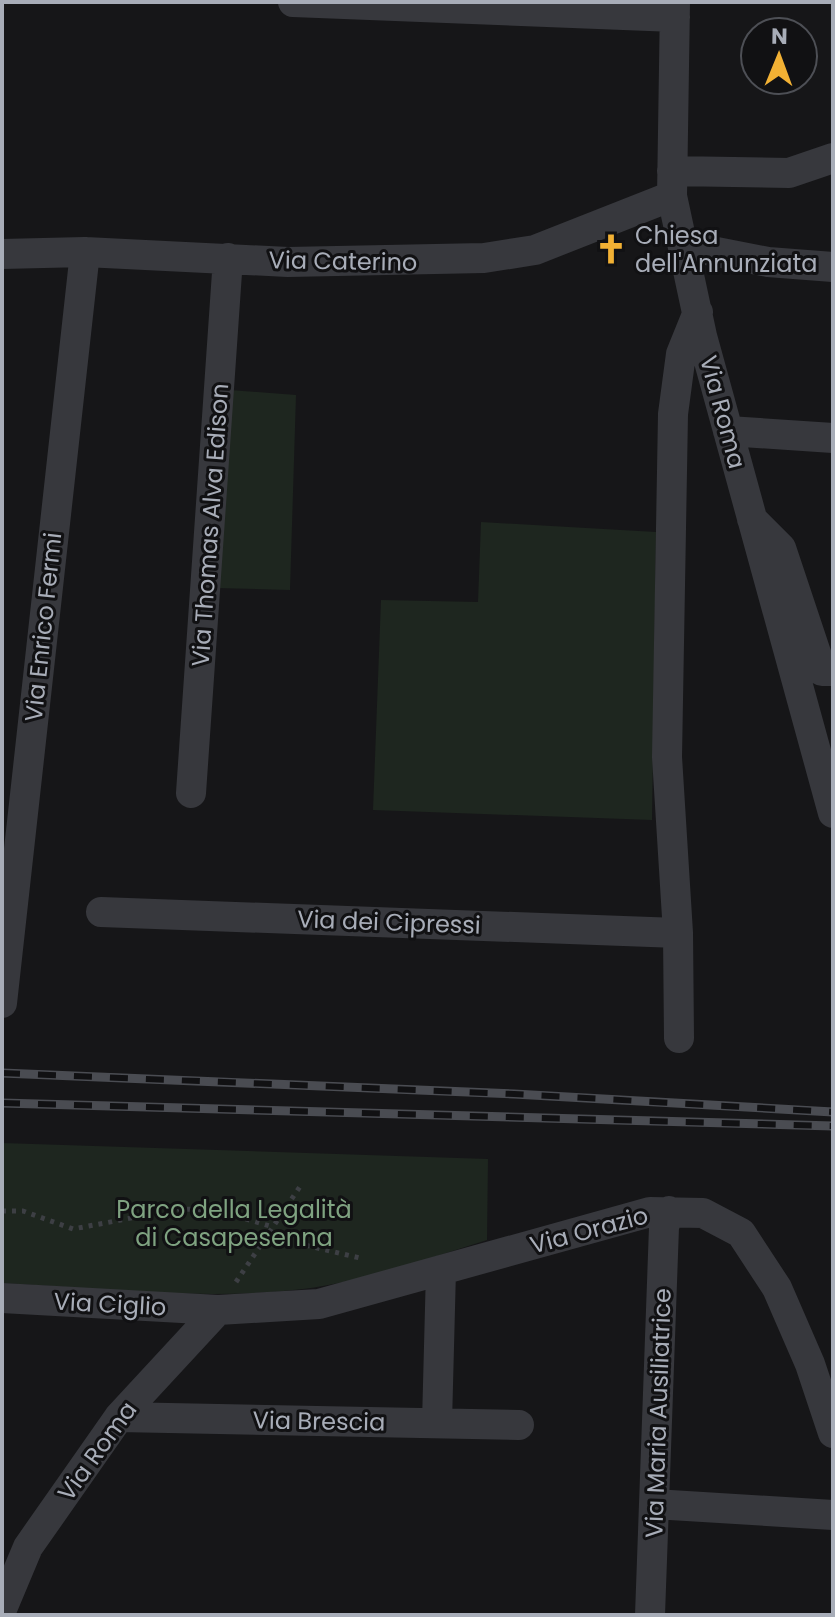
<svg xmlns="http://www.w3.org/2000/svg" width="835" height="1617" viewBox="0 0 835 1617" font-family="Poppins,sans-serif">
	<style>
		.green { fill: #1e261f }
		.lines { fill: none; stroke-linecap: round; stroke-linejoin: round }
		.path { stroke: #3d3f44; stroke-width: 5; stroke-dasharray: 4 6; stroke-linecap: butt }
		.street { stroke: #37383d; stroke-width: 30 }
		.rail-casing { stroke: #4a4c52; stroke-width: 9 }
		.rail { stroke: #111113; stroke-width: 6; stroke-dasharray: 18; stroke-linecap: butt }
		.labels { text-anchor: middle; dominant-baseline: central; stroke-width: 6; stroke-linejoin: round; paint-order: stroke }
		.poi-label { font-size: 24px; fill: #a8adb8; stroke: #111113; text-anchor: start }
		.street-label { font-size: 24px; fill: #a8adb8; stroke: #111113 }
		.park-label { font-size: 24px; fill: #7fa381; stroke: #111113 }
	</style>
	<rect width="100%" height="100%" fill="#161618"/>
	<path class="green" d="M230,390L296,395L290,590L217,588Z
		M481,522L656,532L652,820L373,810L381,600L478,602Z
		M2,1143L488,1159L487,1240C426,1259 366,1281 303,1289C204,1301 101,1288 2,1283Z"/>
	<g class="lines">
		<path class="path" d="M2,1211H23L73,1229L179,1209L216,1210L273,1227
			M267,1236L364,1259
			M236,1282L301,1185"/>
		<path class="street" d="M293,2L675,17
			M675,2L672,196L702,336L833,813
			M672,171L789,173L833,158
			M686,246L768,262L833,267
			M2,254L85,252L288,262L484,258L535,250L672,196
			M728,431L833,438
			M752,519L781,548L822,671H833
			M191,793L228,258
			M101,912L678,933
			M2,1003L85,252
			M679,1038L678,933L667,757L673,414L681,354L698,312
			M2,1298L218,1310L319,1304L650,1212L703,1213L741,1233L777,1288L810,1364L833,1433
			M119,1417L519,1425
			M437,1423L441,1270
			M654,1504L833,1515
			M2,1609L28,1547L119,1417L218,1310
			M650,1615L664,1227L669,1211"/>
		<g class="rail-casing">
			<path id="rail" d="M2,1073L514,1094L833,1112
				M2,1103L833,1126"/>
		</g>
		<use href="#rail" class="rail"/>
	</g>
	<defs>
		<g id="church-bare" transform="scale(2.4)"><path d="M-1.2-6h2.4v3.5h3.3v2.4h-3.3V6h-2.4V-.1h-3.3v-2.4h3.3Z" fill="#f2b134" stroke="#111113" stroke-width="2.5" paint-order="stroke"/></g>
	</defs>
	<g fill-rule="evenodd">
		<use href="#church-bare" x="611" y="249"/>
	</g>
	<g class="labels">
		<g class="poi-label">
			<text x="635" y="235">Chiesa<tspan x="635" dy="28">dell'Annunziata</tspan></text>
		</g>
		<g class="street-label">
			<text transform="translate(343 261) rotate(1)">Via Caterino</text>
			<text transform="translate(723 412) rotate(75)">Via Roma</text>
			<text transform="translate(210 525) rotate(-86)">Via Thomas Alva Edison</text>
			<text transform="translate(43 627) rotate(-84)">Via Enrico Fermi</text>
			<text transform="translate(389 922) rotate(2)">Via dei Cipressi</text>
			<text transform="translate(589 1230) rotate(-15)">Via Orazio</text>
			<text transform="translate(110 1304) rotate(3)">Via Ciglio</text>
			<text transform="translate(658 1413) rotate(-88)">Via Maria Ausiliatrice</text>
			<text transform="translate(319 1421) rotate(1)">Via Brescia</text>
			<text transform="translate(97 1451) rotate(-54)">Via Roma</text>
		</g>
		<g class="park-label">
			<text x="234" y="1209">Parco della Legalità<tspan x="234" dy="28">di Casapesenna</tspan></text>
		</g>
	</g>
	<rect width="835" height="1617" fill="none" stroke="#a8adb8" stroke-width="8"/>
	<g transform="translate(779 56) rotate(1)"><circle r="38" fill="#111113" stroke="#4d4f55" stroke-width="2"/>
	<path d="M0-6L14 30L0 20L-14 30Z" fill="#f2b134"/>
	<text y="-12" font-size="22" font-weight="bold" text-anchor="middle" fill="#a8adb8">N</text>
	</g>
</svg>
